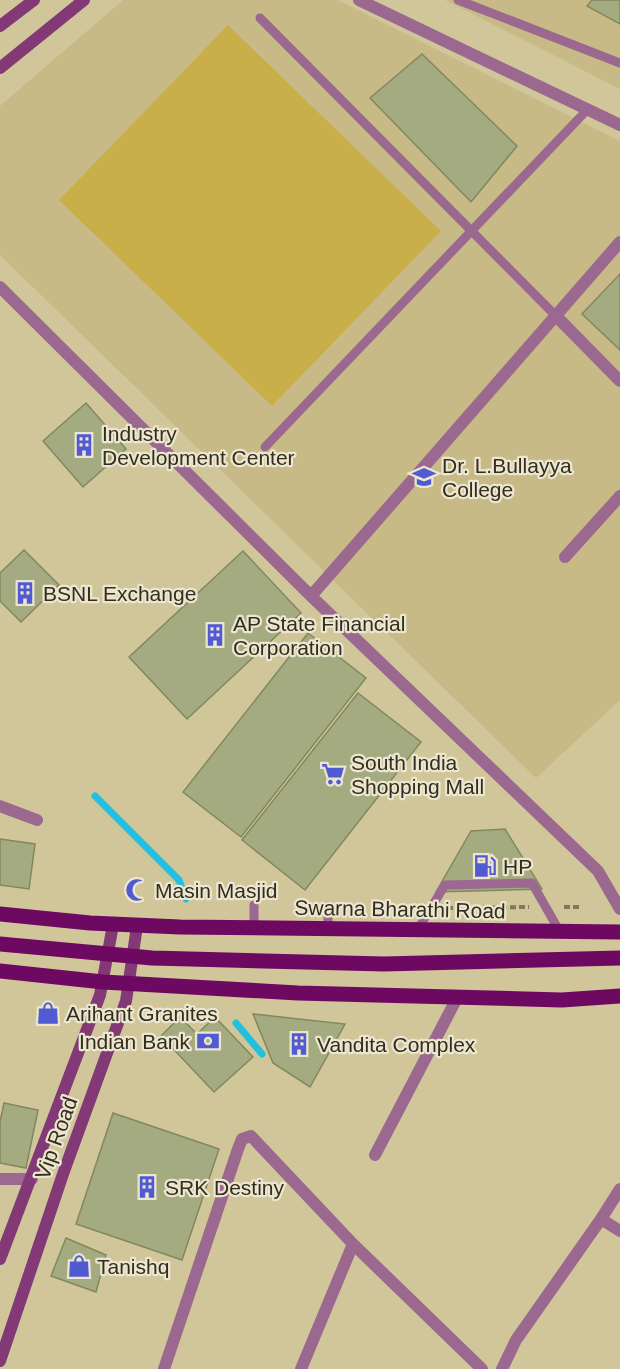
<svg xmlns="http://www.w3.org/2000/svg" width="620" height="1369" viewBox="0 0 620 1369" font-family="Helvetica,sans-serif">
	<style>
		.built { fill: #c7ba87 }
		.green { fill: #c9af49 }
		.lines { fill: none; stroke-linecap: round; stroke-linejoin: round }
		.stream { stroke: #22c0de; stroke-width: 7 }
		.building { fill: #a5ab80; stroke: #82885e; stroke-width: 1.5 }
		.path { stroke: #80785a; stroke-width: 4; stroke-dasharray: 6 3; stroke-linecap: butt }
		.service { stroke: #9b6990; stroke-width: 9 }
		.minor { stroke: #9b6990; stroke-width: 12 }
		.secondary { stroke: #823975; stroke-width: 12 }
		.primary { stroke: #6e0961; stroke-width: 15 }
		.labels { text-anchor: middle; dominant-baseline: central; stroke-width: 4.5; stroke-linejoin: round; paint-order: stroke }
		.poi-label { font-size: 21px; fill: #322d1c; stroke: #ece6d0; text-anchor: start }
		.street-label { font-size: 21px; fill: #322d1c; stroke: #ece6d0 }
	</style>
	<rect width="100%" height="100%" fill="#d1c69a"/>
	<path class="built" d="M123,0H338L620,141V700L536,778L0,255V106Z
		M445,0H620V90V89Z"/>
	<path class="green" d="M228,25L441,231L272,406L59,200Z"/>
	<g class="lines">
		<path class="stream" d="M95,796L179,880L186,899
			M236,1023L262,1054"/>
	</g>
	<path class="building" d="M592,0H620V24L587,6Z
		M422,54L517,146L471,202L370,98Z
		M620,274V350L582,314Z
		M86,403L126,449L83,487L43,441Z
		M24,550L59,585L21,622L0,601V573Z
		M243,551L301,613L187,719L129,657Z
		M308,633L366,678L241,837L183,792Z
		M358,693L421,742L305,890L242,840Z
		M505,829L542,889L436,892L471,831Z
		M0,839L35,844L29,889L0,885Z
		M253,1014L345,1024L310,1087L273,1063Z
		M180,1017L197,1034L215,1017L253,1057L214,1092L161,1036Z
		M4,1103L38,1110L26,1168L0,1163V1122Z
		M113,1113L219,1149L182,1260L76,1224Z
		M66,1238L106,1255L96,1292L51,1276Z"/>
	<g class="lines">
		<path class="path" d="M564,907H581
			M447,908L529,907
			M393,909H412"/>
		<path class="service" d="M458,0L620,63
			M260,18L556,316
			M265,447L587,110
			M254,905V928
			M328,906V928
			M418,929L445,885L532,883L560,932"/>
		<path class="minor" d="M359,0L620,125
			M0,287L311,596L598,871L620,909
			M556,316L620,381
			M565,557L620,496
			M311,596L620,242
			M0,806L37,820
			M375,1155L457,998
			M0,1179H32
			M620,1189L601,1219L620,1231
			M164,1369L238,1149L242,1139L251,1136L353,1244L482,1369
			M301,1369L353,1244
			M502,1369L516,1340L601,1219"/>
		<path class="secondary" d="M0,26L34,0
			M0,68L84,0
			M0,1259L100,995L113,925
			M0,1361L63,1174L126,1001L137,926"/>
		<path class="primary" d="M0,914L90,923L180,927L620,932
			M0,944L152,958L384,964L620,958
			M0,971L103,982L298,993L562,1000L620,996"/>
	</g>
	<defs>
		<g id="building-bare" transform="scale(1.8)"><path d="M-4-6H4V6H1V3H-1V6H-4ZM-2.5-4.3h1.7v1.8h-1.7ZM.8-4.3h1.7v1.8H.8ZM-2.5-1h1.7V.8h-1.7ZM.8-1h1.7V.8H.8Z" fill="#515bd1" stroke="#ece6d0" stroke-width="2.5" paint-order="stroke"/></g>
		<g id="university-bare" transform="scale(1.8)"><path d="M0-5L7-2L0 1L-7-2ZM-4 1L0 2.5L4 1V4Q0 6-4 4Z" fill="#515bd1" stroke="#ece6d0" stroke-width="2.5" paint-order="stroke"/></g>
		<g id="supermarket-bare" transform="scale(1.8)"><path d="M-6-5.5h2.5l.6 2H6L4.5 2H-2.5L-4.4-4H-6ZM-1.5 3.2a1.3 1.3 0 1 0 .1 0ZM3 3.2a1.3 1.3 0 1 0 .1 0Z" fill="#515bd1" stroke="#ece6d0" stroke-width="2.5" paint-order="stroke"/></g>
		<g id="fuel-bare" transform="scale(1.8)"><path d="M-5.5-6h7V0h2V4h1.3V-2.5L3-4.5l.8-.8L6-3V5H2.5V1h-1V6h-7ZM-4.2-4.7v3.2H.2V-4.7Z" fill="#515bd1" stroke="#ece6d0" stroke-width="2.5" paint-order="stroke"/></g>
		<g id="mosque-bare" transform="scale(1.8)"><path d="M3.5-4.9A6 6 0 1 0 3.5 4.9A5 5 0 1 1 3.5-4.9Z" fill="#515bd1" stroke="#ece6d0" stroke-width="2.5" paint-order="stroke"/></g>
		<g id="shop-bare" transform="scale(1.8)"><path d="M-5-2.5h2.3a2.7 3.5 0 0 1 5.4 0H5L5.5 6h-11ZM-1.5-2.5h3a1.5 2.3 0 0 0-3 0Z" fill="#515bd1" stroke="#ece6d0" stroke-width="2.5" paint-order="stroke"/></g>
		<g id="bank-bare" transform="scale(1.8)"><path d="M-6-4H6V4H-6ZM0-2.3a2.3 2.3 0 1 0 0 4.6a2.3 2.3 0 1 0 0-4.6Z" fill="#515bd1" stroke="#ece6d0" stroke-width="2.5" paint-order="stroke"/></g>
	</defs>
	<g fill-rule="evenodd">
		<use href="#building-bare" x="84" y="445"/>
		<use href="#university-bare" x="424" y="477"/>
		<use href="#building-bare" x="25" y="593"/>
		<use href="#building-bare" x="215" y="635"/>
		<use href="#supermarket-bare" x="333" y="774"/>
		<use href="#fuel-bare" x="485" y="866"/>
		<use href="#mosque-bare" x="137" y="890"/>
		<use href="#shop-bare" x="48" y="1013"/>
		<use href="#bank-bare" x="208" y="1041"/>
		<use href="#building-bare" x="299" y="1044"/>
		<use href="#building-bare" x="147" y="1187"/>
		<use href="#shop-bare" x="79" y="1266"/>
	</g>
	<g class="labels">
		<g class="poi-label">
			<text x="102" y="433">Industry<tspan x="102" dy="24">Development Center</tspan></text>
			<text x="442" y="465">Dr. L.Bullayya<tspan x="442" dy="24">College</tspan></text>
			<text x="43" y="593">BSNL Exchange</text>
			<text x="233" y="623">AP State Financial<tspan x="233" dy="24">Corporation</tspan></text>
			<text x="351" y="762">South India<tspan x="351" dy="24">Shopping Mall</tspan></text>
			<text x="503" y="866">HP</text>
			<text x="155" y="890">Masin Masjid</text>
			<text x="66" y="1013">Arihant Granites</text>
			<text x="190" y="1041" text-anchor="end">Indian Bank</text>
			<text x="317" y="1044">Vandita Complex</text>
			<text x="165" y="1187">SRK Destiny</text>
			<text x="97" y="1266">Tanishq</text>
		</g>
		<g class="street-label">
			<text transform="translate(400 909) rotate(1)">Swarna Bharathi Road</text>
			<text transform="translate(56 1138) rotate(-70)">Vip Road</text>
		</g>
	</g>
</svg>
